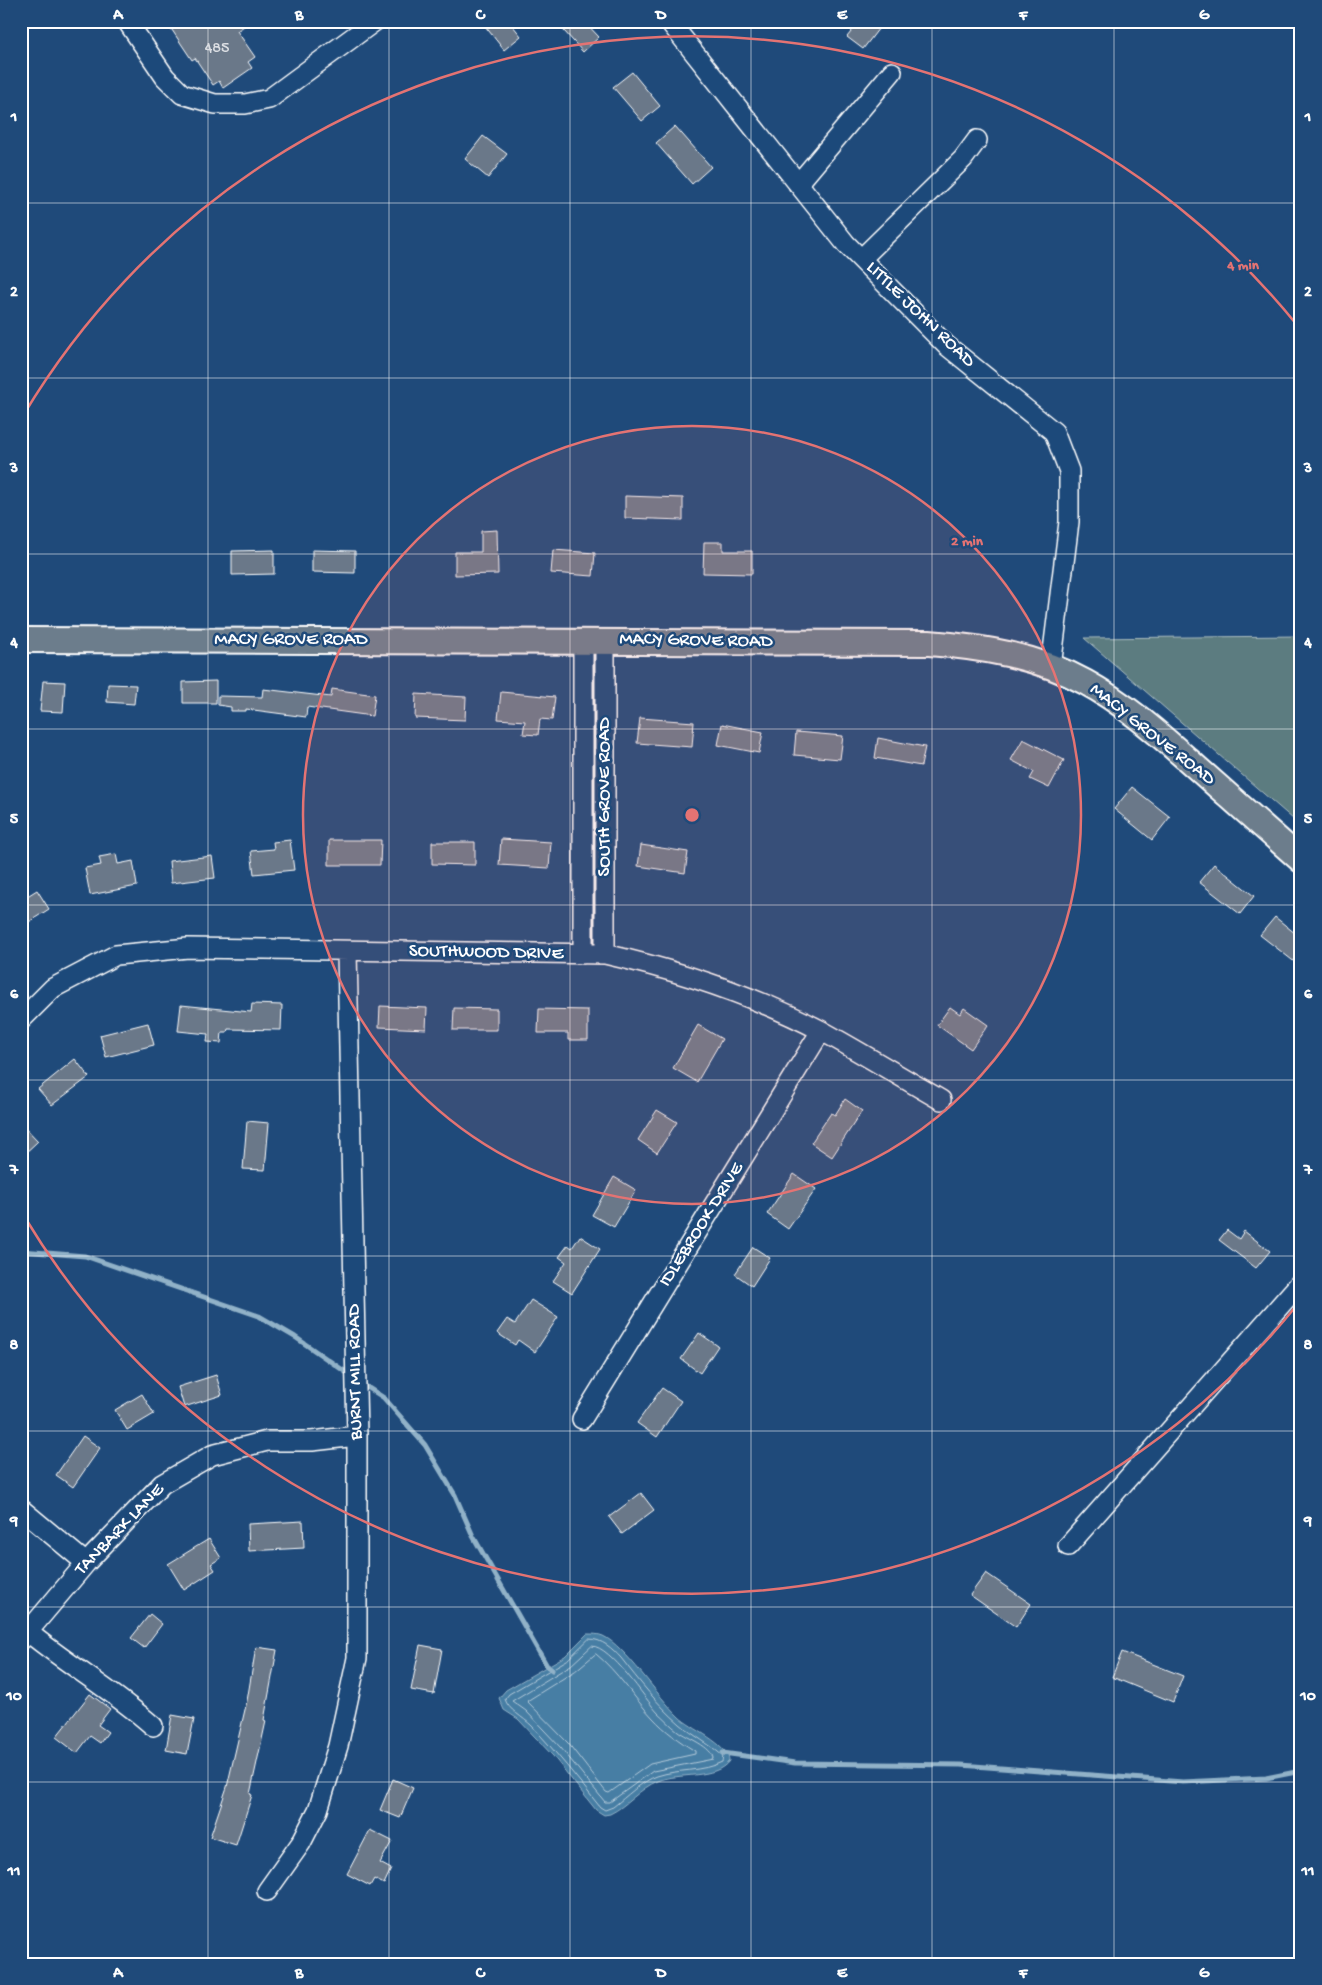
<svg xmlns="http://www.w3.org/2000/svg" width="1322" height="1985" viewBox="0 0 1322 1985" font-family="'Gochi Hand',sans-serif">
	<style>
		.green { fill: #5b7c80; stroke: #adbec0 }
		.water { fill: #477ea4; stroke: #91b2c8 }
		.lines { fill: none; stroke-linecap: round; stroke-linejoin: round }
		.shore { stroke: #b5cbdb; stroke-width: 1 }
		.stream { stroke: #91b2c8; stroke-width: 5 }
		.building { fill: #6a7889; stroke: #fff }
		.minor-casing { stroke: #fff; stroke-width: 22 }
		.major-casing { stroke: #fff; stroke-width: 28 }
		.minor { stroke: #1f4a7a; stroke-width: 19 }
		.major { stroke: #6c7d8c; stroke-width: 24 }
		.grid { fill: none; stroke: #fff; stroke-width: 1; stroke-opacity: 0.55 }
		.ring { fill: none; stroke: #e47373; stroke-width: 2.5 }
		.labels { text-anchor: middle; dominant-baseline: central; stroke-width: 5; stroke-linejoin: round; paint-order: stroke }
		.number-label { font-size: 16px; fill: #dadde2 }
		.street-label { font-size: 19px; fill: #fff; stroke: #1f4a7a }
		.centre { fill: #e47373; stroke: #1f4a7a; stroke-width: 2.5 }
		.ring-label { font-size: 15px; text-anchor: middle; font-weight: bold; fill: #e47373; stroke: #1f4a7a; stroke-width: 5; stroke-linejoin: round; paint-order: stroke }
		.neatline { fill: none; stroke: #fff; stroke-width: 2 }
		.grid-label { font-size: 16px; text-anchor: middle; font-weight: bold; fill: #fff }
	</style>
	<rect width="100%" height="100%" fill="#1f4a7a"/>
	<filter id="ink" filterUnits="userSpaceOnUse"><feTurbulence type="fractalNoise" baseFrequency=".02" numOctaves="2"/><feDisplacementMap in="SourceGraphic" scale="10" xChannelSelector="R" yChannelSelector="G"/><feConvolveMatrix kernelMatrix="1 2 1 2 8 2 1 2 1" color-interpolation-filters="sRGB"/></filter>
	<g filter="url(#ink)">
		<path class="green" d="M1301,636V826L1084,638Z"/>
		<path class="water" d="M587,1634C592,1634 599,1634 603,1636C625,1646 658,1697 679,1717C690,1728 730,1745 729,1761C715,1780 679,1772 658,1781C640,1788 627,1806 610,1814L604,1815L596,1810L553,1756L518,1719L504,1710L499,1698L506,1690L565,1656Z"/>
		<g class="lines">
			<path class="shore" d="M589,1639C602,1639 612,1648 621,1658C639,1681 658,1705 680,1724C693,1736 710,1744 723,1756L722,1762C702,1772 678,1769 657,1776C642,1781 626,1797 613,1807L605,1810L600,1807C578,1779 556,1752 532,1726C523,1717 508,1710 505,1699L509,1694L567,1660Z
				M592,1646C611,1646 645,1699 658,1713C665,1719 671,1726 678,1731C687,1738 713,1747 713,1759L653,1771L610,1802H605L561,1748L526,1711L512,1701L571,1665Z
				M596,1654C618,1672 633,1697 653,1718C665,1731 679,1741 695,1751V1754L650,1764L609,1793L606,1792L568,1743L527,1701L575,1671Z"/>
			<path class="stream" d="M21,1251L85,1256L259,1316L295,1337L350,1375
				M361,1383L384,1398L425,1445L455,1495L473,1536L547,1666L552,1670
				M723,1753L795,1763L961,1765L1183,1782L1266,1778L1301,1771"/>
		</g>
		<path class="building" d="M166,21H251L237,31L255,57L248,62L252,68L223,88L219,81L213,85L195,58L192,60Z
			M481,21H509L521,36L504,50Z
			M555,21H584L599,37L583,52Z
			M860,21H870L879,28L863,49L847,37Z
			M632,72L660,106L642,121L613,87Z
			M675,126L711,167L692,184L656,143Z
			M483,136L507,154L488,178L465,159Z
			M625,496L683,498V520L625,518Z
			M497,530L498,574L455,575V552H481V531Z
			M704,542H723V551H752V574L703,573Z
			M274,550V574L232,575V551Z
			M312,550L355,551V573L312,572Z
			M553,550L595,553L593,576L551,573Z
			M43,681L65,682L63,712L40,711Z
			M216,681V703H183V682Z
			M108,684L136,685L134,704L107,702Z
			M263,689L331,697L332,689L375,695L372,716L307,707L306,717L246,709V711H231V707L218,705V696L262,697Z
			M501,692L555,697L552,720L540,719L538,735L523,734L525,721L498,719Z
			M416,694L466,697L465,720L415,718Z
			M640,718L694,722L692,747L637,743Z
			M722,724L763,732L759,753L718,745Z
			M796,732L843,736L840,759L794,755Z
			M878,738L925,747L921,766L875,758Z
			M1023,739L1064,760L1049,788L1030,779L1034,772L1011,760Z
			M1132,787L1170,817L1152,840L1114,809Z
			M501,839L551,842L549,868L499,865Z
			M290,840L294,870L254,874L251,851L274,849L273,842Z
			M329,840H381L380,865H329Z
			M432,842H475V865L432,864Z
			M641,845L688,852L685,873L638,866Z
			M116,854L118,864L133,861L137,886L90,895L85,868L101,865L99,857Z
			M212,856L215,878L171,883L169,861Z
			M1214,864L1254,896L1240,914L1199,882Z
			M37,890L49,909L21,927V900Z
			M1275,917L1301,938V967L1260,935Z
			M252,1004L282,1005L281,1030L228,1029L227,1032H222L221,1043L207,1042L208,1034L178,1031L181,1005L251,1012Z
			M380,1006L427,1008L426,1029L379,1027Z
			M950,1007L960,1014L964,1008L988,1025L971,1049L937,1025Z
			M454,1008L497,1009V1030H453Z
			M539,1009L588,1010V1040H568V1033H538Z
			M148,1023L154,1045L106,1057L100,1035Z
			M698,1025L722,1039L697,1082L673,1068Z
			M75,1059L89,1077L52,1105L38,1089Z
			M845,1099L862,1111L832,1157L811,1143L831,1113L835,1115Z
			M657,1110L677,1122L657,1153L638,1140Z
			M247,1121L269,1123L265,1170L243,1169Z
			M21,1123L38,1141L21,1157Z
			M794,1174L816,1189L788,1229L767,1214Z
			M614,1177L636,1190L614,1227L592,1215Z
			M1227,1230L1239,1239L1244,1231L1270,1251L1256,1268L1219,1240Z
			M580,1236L600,1249L572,1293L553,1281L566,1262L559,1257L568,1245L572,1248Z
			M753,1247L770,1258L752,1286L735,1274Z
			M531,1300L558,1317L535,1352L518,1340L515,1345L497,1333L507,1319L515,1324Z
			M699,1333L718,1346L700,1373L681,1359Z
			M216,1375L222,1395L184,1407L178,1387Z
			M662,1388L681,1401L657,1437L637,1423Z
			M142,1394L154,1414L127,1430L115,1410Z
			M83,1436L100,1448L73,1487L56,1475Z
			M641,1493L654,1510L622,1534L609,1517Z
			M303,1521L304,1548L249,1551L248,1524Z
			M209,1539L221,1558L211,1564L215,1570L184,1590L168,1564Z
			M986,1573L1031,1604L1016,1627L970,1595Z
			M150,1614L162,1624L144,1648L131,1638Z
			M420,1645L442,1649L434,1694L411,1690Z
			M256,1647L277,1650L264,1720L266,1721L250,1794L252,1795L236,1845L210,1837L227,1787L247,1701Z
			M1122,1652L1183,1676L1173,1702L1112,1677Z
			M90,1694L110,1709L98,1725L108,1732L100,1743L90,1736L77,1753L56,1737Z
			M172,1715L194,1719L187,1754L166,1750Z
			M393,1779L413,1788L400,1818L380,1810Z
			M370,1830L392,1841L380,1863L391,1869L384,1884L374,1879L370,1886L347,1874Z"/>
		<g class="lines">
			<g class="minor-casing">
				<path id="minor" d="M127,21L165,77L182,94L215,104H245L269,99L375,21
					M669,21L846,244L946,345L1054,432L1069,471V522L1051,667
					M798,184L892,72
					M861,259L963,159L977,140
					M583,954V640
					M605,954V640
					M21,1020L53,988L116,955L188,948L605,954C680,971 753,995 822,1031C862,1053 901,1077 941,1100
					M582,1419L821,1031
					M21,1509L86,1563
					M1068,1546L1301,1282
					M28,1632C68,1665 114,1691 153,1726
					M21,1640L86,1563L162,1484L212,1455L267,1441H312L357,1436
					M267,1891L301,1843L318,1810L338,1746L357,1658V1436L347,951"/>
			</g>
			<g class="major-casing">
				<path id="major" d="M21,640L929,643C982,647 1037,656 1085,682C1126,704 1162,737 1196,767C1231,798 1266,829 1301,860"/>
			</g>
			<use href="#minor" class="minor"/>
			<use href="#major" class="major"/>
		</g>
	</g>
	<path class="grid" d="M208,21V1964M389,21V1964M570,21V1964M751,21V1964M932,21V1964M1114,21V1964M21,203H1301M21,378H1301M21,554H1301M21,729H1301M21,905H1301M21,1080H1301M21,1256H1301M21,1431H1301M21,1607H1301M21,1782H1301"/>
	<circle cx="692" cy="815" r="389" fill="#e47373" fill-opacity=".12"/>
	<g class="ring">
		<circle cx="692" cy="815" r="389"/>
		<path d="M1297 1305A779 779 0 0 1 24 1216M24 414A779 779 0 0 1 1297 325"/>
	</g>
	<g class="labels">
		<g class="number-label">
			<text x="217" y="49">485</text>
		</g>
		<g class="street-label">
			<text transform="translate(920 315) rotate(44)">LITTLE JOHN ROAD</text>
			<text x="291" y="640">MACY GROVE ROAD</text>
			<text transform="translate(696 641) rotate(1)">MACY GROVE ROAD</text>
			<text transform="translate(1152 735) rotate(38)">MACY GROVE ROAD</text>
			<text transform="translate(605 797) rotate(-90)">SOUTH GROVE ROAD</text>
			<text transform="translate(486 953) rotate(1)">SOUTHWOOD DRIVE</text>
			<text transform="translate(702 1225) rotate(-58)">IDLEBROOK DRIVE</text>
			<text transform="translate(356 1372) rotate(-91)">BURNT MILL ROAD</text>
			<text transform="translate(120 1530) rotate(-46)">TANBARK LANE</text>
		</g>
	</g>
	<circle cx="692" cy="815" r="8" class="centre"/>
	<g class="ring-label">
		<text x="1243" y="269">4 min</text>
		<text x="967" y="545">2 min</text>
	</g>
	<rect width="1322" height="1985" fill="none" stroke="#1f4a7a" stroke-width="55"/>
	<rect x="28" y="28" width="1266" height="1930" class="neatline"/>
	<g class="grid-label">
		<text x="118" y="19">A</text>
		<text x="299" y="19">B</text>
		<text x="480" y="19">C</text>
		<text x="661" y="19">D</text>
		<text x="842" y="19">E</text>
		<text x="1023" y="19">F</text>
		<text x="1204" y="19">G</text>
		<text x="14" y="121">1</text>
		<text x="1308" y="121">1</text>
		<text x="14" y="296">2</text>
		<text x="1308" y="296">2</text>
		<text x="14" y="472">3</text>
		<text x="1308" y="472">3</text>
		<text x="14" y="647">4</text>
		<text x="1308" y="647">4</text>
		<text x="14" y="823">5</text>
		<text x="1308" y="823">5</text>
		<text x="14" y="998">6</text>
		<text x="1308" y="998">6</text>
		<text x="14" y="1174">7</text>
		<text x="1308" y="1174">7</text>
		<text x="14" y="1349">8</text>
		<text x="1308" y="1349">8</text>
		<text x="14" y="1525">9</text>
		<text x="1308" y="1525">9</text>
		<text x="14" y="1700">10</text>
		<text x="1308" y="1700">10</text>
		<text x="14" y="1875">11</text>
		<text x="1308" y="1875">11</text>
		<text x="118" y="1977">A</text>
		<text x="299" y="1977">B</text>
		<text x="480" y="1977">C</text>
		<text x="661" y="1977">D</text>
		<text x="842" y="1977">E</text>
		<text x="1023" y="1977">F</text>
		<text x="1204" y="1977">G</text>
	</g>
</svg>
